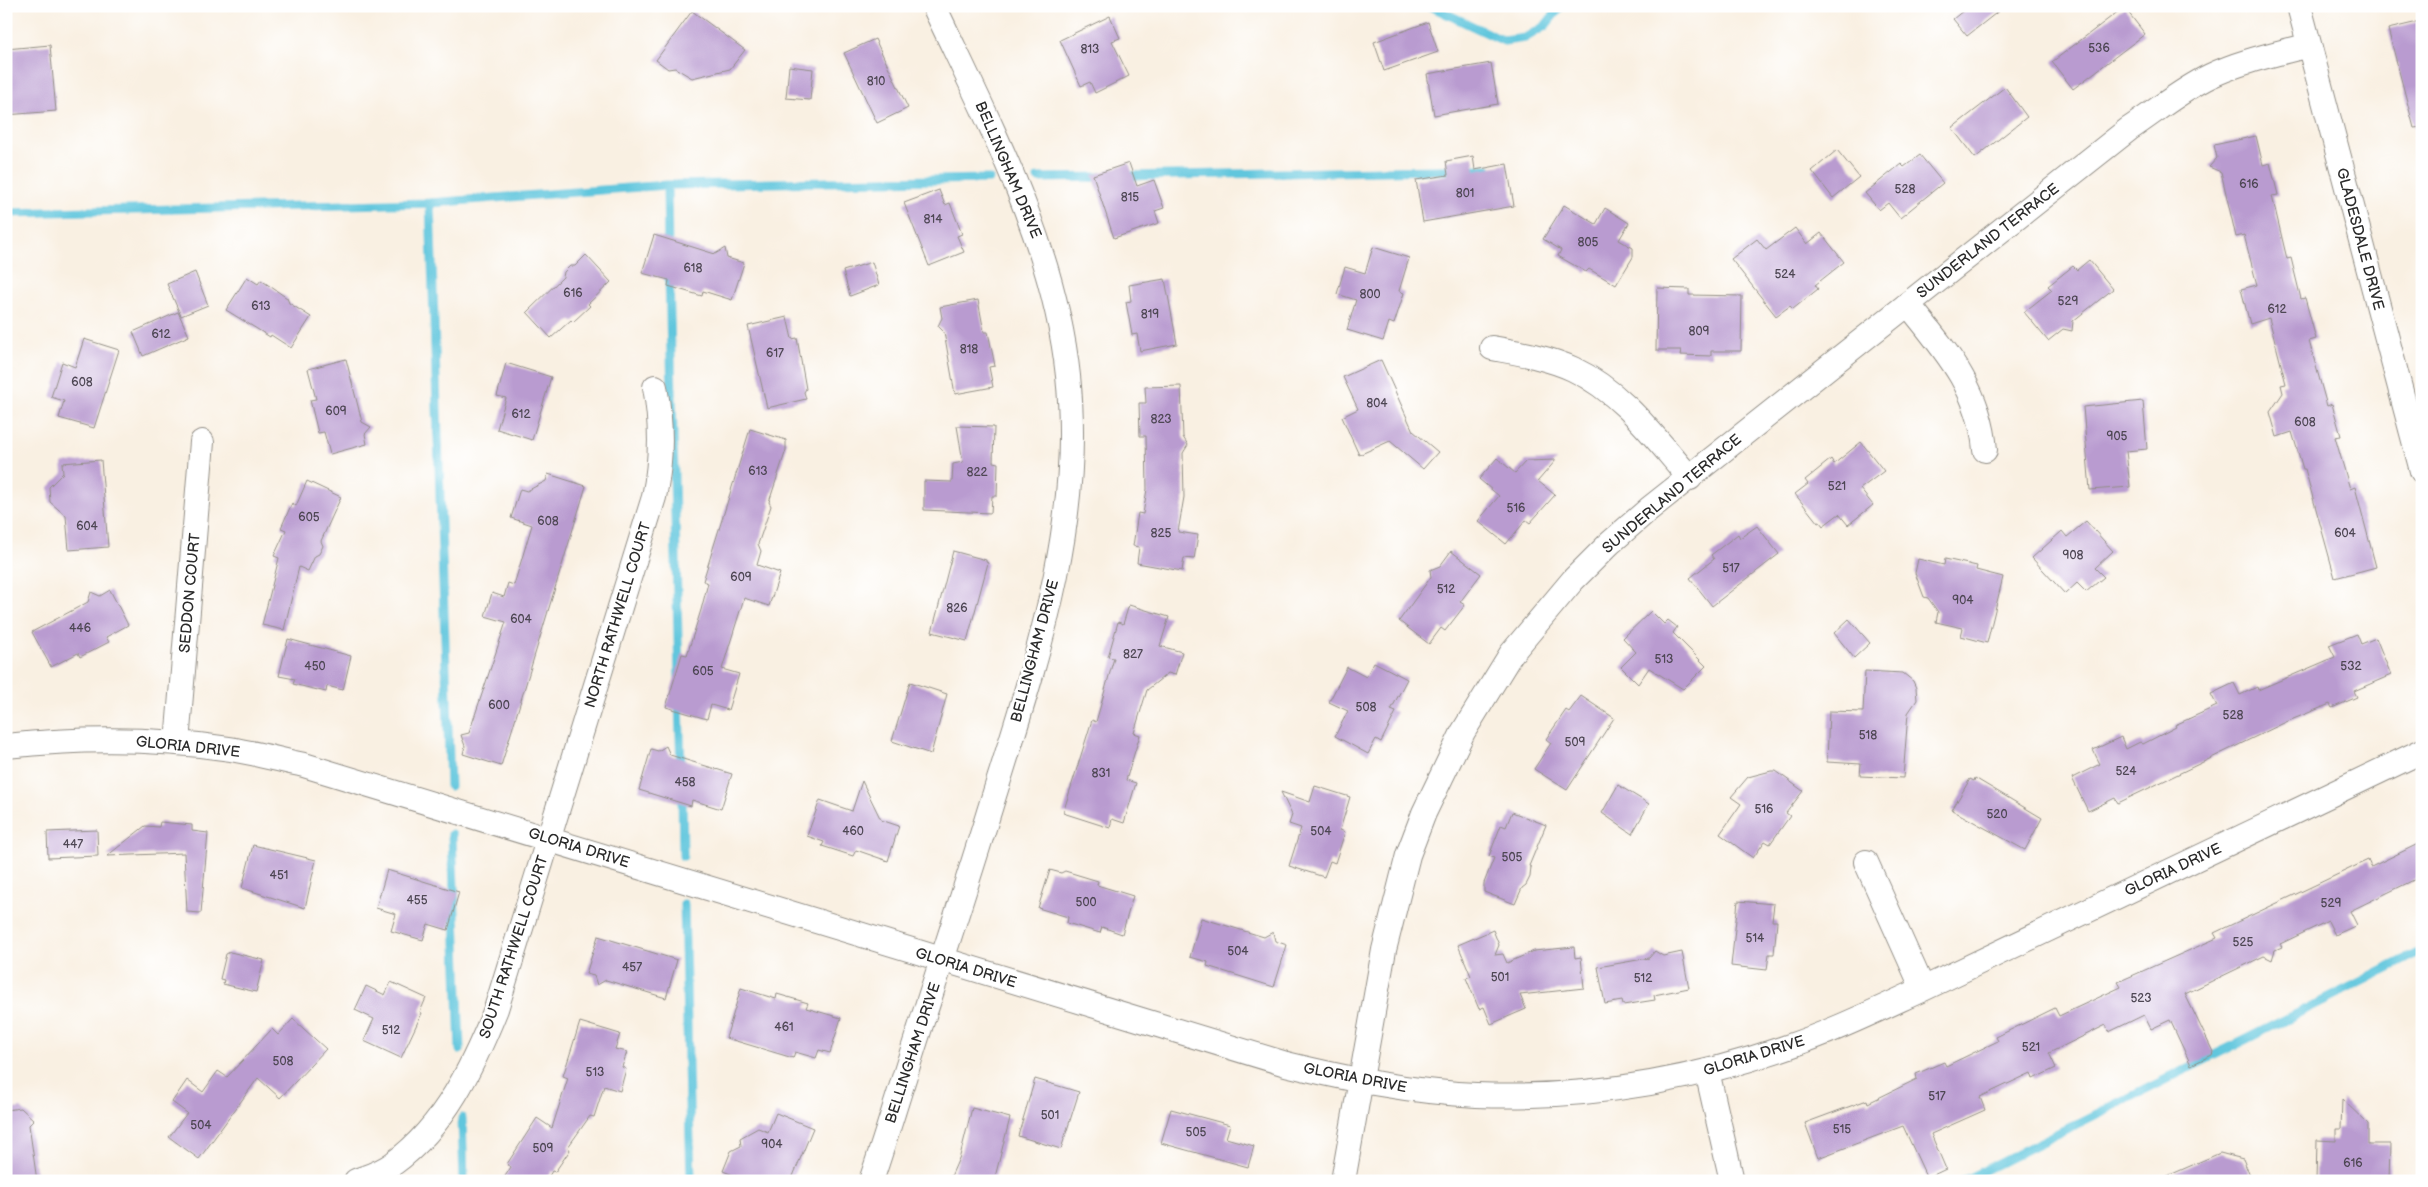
<svg xmlns="http://www.w3.org/2000/svg" width="2428" height="1187" viewBox="0 0 2428 1187" font-family="'Balsamiq Sans',sans-serif">
	<style>
		.lines { fill: none; stroke-linecap: round; stroke-linejoin: round }
		.stream { stroke: #60c6dd; stroke-width: 9 }
		.building { fill: #b99bd0 }
		.street-casing { stroke: #928e86; stroke-width: 26 }
		.street { stroke: #fff; stroke-width: 24 }
		.labels { text-anchor: middle; dominant-baseline: central; stroke-width: 5; stroke-linejoin: round; paint-order: stroke }
		.number-label { font-size: 12px; fill: #4e4754 }
		.street-label { font-size: 15px; fill: #2b2b2b; stroke: #fff }
	</style>
	<rect width="100%" height="100%" fill="#fff"/>
	<filter id="ink" filterUnits="userSpaceOnUse"><feTurbulence type="fractalNoise" baseFrequency=".02" numOctaves="2"/><feDisplacementMap in="SourceGraphic" scale="10" xChannelSelector="R" yChannelSelector="G"/><feConvolveMatrix kernelMatrix="1 2 1 2 8 2 1 2 1" color-interpolation-filters="sRGB"/></filter>
	<filter id="wash" filterUnits="userSpaceOnUse"><feTurbulence type="fractalNoise" baseFrequency=".0096" numOctaves="4" result="noise"/><feDisplacementMap in="SourceGraphic" scale="20" xChannelSelector="R" yChannelSelector="G"/><feGaussianBlur stdDeviation="1.12" result="paint"/><feColorMatrix in="noise" values="0 0 0 0 0 0 0 0 0 0 0 0 0 0 0 0 0 1.4 0 .05"/><feComposite in="paint" operator="in"/></filter>
	<g filter="url(#wash)">
		<rect width="100%" height="100%" fill="#f9f0e2"/>
		<g class="lines">
			<path class="stream" d="M1430,6L1504,41L1525,38L1545,26L1561,6
				M1123,176L1488,169
				M1038,178L1105,177
				M667,185L668,250
				M430,203L450,786
				M6,213L430,203L667,185L989,179
				M669,275L679,677
				M679,700L681,770
				M682,793L683,856
				M452,834L460,1050
				M684,904L691,1181
				M462,1118L464,1181
				M1963,1181L2422,951"/>
		</g>
		<g id="blocks">
			<path class="building" d="M1969,6H2005L1967,36L1953,19Z
				M2124,7L2145,34L2073,89L2052,62Z
				M692,11L745,50L730,69L692,78L675,68L668,69L656,60Z
				M1110,16L1120,38L1112,41L1129,76L1095,93L1090,82L1081,86L1060,40Z
				M2422,21V127L2414,128L2388,29Z
				M1428,22L1438,52L1384,71L1374,42Z
				M875,39L908,108L877,123L844,53Z
				M50,45L56,111L6,115V49Z
				M1491,63L1498,104L1434,115L1427,74Z
				M789,66L813,69L810,100L786,98Z
				M2005,87L2027,117L1975,158L1952,128Z
				M2256,136L2263,165L2270,163L2278,195L2272,196L2287,259L2291,258L2301,299L2305,298L2316,339L2309,341L2327,406L2332,404L2341,436L2335,437L2350,489L2355,487L2376,567L2335,578L2305,469H2303L2292,432L2277,437L2270,412L2283,393L2281,385L2286,384L2269,318L2250,324L2241,289L2257,285L2244,235L2236,237L2221,172L2209,167L2217,158L2214,145Z
				M1837,150L1859,177L1833,198L1812,171Z
				M1920,155L1943,183L1900,218L1888,203L1879,210L1865,193L1901,164L1904,167Z
				M1473,156L1475,170L1507,164L1514,206L1423,222L1416,180L1448,175L1446,161Z
				M1129,163L1137,186L1154,180L1164,208L1155,211L1159,223L1114,238L1093,175Z
				M939,190L945,205L950,203L962,234L957,236L964,252L929,266L904,203Z
				M1564,205L1596,224L1605,208L1629,223L1619,240L1633,248V257L1616,285L1589,269L1586,272L1558,256L1561,250L1543,239Z
				M1795,228L1807,244L1821,233L1844,262L1815,285L1818,289L1793,309L1790,306L1776,316L1731,259L1757,239L1766,250Z
				M654,235L715,254L725,248L727,258L744,263L732,300L703,291L702,296L668,286L669,280L642,273Z
				M1373,247L1409,258L1399,291L1404,293L1394,324L1389,322L1383,341L1347,330L1356,300L1337,294L1345,267L1365,273Z
				M586,255L611,282L588,304L590,306L573,322L571,320L551,338L527,312L563,277L564,272L570,266H575Z
				M2089,260L2113,289L2073,321L2072,331L2063,329L2048,341L2024,312L2052,290L2048,286L2073,266L2077,270Z
				M872,262L879,285L850,296L843,271Z
				M195,272L208,305L181,316L167,284Z
				M247,277L258,284L261,280L287,298L289,303L311,317L291,348L271,335L270,337L226,310Z
				M1165,279L1177,344L1140,351L1137,334L1132,335L1126,302L1131,301L1129,285Z
				M1657,288L1689,289V295L1742,296L1741,351H1711V356L1680,355L1681,350H1656Z
				M978,300L984,332H988L995,366L989,367L993,387L955,394L944,332L938,326L942,318L940,307Z
				M178,312L189,336L143,356L133,332Z
				M787,317L792,339L797,338L806,389L804,392L806,399L767,408L748,326Z
				M84,339L119,350L94,428L59,418L64,401L51,397L62,362L75,367Z
				M346,359L362,422L371,427L365,434L367,444L330,454L324,432L318,433L310,400L316,399L308,369Z
				M1381,360L1413,431L1438,452L1423,469L1390,441L1359,455L1342,417L1358,409L1343,377Z
				M506,363L551,377L532,440L497,429L506,398L497,396Z
				M1181,386L1183,437L1188,445L1183,453L1184,497L1178,532L1198,535L1194,559L1184,558L1182,571L1137,563L1139,547L1133,546L1138,513L1143,514L1147,489L1146,436H1140L1139,403H1146L1145,387Z
				M2143,401L2147,449L2126,451L2130,487L2090,490L2083,407Z
				M957,426L994,427L993,462L998,463L997,496H992L991,513L924,510V481L952,482L953,464L963,462Z
				M750,429L786,440V450L769,502L771,506L758,544L761,551L757,565L780,573L769,606L744,598L722,669L739,674L728,710L711,705L707,719L666,707L682,654L687,655L701,610L708,583L703,581Z
				M1861,442L1884,471L1860,489L1873,505L1848,525L1839,514L1823,526L1820,522L1818,523L1795,494L1808,484L1805,480L1831,459L1834,464Z
				M1497,458L1515,473L1526,461L1556,460L1538,481L1555,495L1530,523L1526,520L1506,544L1478,521L1499,496L1479,479Z
				M101,460L108,547L69,550L66,516L50,502L49,487L63,473L62,463Z
				M548,474L586,486L501,766L463,754L465,746L461,735L469,733L506,622L485,616L492,593L504,597L508,583L514,585L532,525L511,518L520,489L527,491L546,481Z
				M307,481L341,497L321,541L323,546L319,554L315,556L308,571L299,567L284,630L262,625L279,558L274,556L286,530L281,528L292,503L296,506Z
				M2086,521L2113,551L2095,568L2104,577L2086,592L2077,583L2065,594L2032,558L2062,531L2067,537Z
				M1757,526L1779,554L1712,606L1690,578L1714,559L1711,555L1738,534L1740,538Z
				M953,551L986,560V562L988,563L967,641L932,632Z
				M1451,551L1481,574L1460,602L1465,605L1445,631L1441,628L1429,644L1399,621L1431,577L1430,570L1440,566Z
				M1918,559L1944,565L1945,559L1977,566L1976,570L2003,577L1987,643L1961,636L1963,628L1936,622L1938,612L1928,598L1924,597L1915,573Z
				M110,590L128,625L106,637L109,642L80,657L78,653L51,667L32,632L88,602L91,592L100,596Z
				M1129,605L1169,617L1160,646L1182,652L1175,675L1168,673L1147,690L1134,733L1140,735L1126,780L1136,783L1124,823L1112,819L1110,828L1063,813L1092,720L1096,722L1114,658L1108,657L1118,622L1123,624Z
				M1651,611L1664,624L1668,620L1677,627L1673,633L1706,666L1683,689L1649,668L1638,684L1621,667L1636,652L1623,638Z
				M1849,619L1870,643L1854,658L1834,633Z
				M2357,634L2361,644L2376,638L2391,675L2354,691L2357,697L2332,708L2330,704L2286,722L2118,803L2115,798L2088,811L2072,778L2100,764L2093,750L2121,737L2126,749L2140,742L2143,744L2176,727L2175,725L2217,706L2211,694L2234,683L2240,695L2257,687L2258,690L2335,657L2329,645Z
				M288,639L351,656L343,690L327,686L326,692L293,684L295,679L279,676Z
				M1374,662L1407,679L1391,710L1396,712L1381,742L1376,739L1368,754L1335,736L1348,711L1329,702L1347,667L1366,677Z
				M1865,671L1903,673L1913,681L1916,688L1917,700L1908,713L1903,778L1860,776L1861,764L1827,762L1829,711L1863,712Z
				M910,682L947,694L931,754L892,741Z
				M1581,696L1614,718L1567,790L1534,769L1551,743L1546,739L1566,710L1569,712Z
				M666,746L670,755L732,774L721,809L692,800L691,806L639,790L651,749L658,751Z
				M1771,771H1776L1803,791L1786,813L1790,816L1770,844L1765,841L1753,858L1720,834L1741,804L1731,797L1748,777Z
				M1975,778L2042,818L2025,850L1952,810L1970,779L1974,781Z
				M862,781L881,820L899,826L888,861L856,850L853,856L822,846L824,842L807,836L820,800L852,811Z
				M1618,785L1649,804L1632,834L1602,813Z
				M1315,786L1350,797L1340,830L1345,832L1335,863L1330,861L1324,877L1289,866L1301,828L1289,824L1292,815L1281,792L1310,802Z
				M1512,812L1546,825L1529,866L1531,867L1530,877L1526,885L1522,888L1515,904L1484,892V883L1494,858L1489,856L1501,825L1506,827Z
				M160,822L192,825V831L208,833L201,913L187,912L184,853L107,856L145,826L159,827Z
				M97,830L98,856L48,858L47,832Z
				M2422,842V876L2350,911L2357,925L2335,935L2328,921L2280,944L2282,947L2275,950L2272,960L2264,956L2185,994L2213,1052L2212,1055L2191,1065L2170,1020L2151,1029L2144,1015L2109,1032L2106,1025L2049,1053L2056,1068L2033,1079L2031,1073L1980,1097L1985,1110L1931,1134L1946,1169L1927,1178L1903,1126L1818,1158L1805,1123L1867,1100L1868,1103L1917,1079L1916,1074L1944,1062L1946,1066L1998,1041L1996,1037L2055,1008L2059,1016L2121,987L2118,982L2217,938L2214,933L2368,860L2371,867Z
				M253,845L316,860L305,908L242,888Z
				M387,870L459,892L448,930L428,924L423,940L391,931L396,914L376,908Z
				M1050,870L1061,873L1065,871L1098,881L1097,885L1133,896L1122,934L1102,927L1100,933L1067,923L1068,917L1038,908Z
				M1738,901L1774,904L1772,921H1777L1774,954H1769L1767,970L1731,966Z
				M1201,918L1264,937L1273,932L1275,941L1287,945L1274,987L1207,966L1208,962L1190,957Z
				M1493,930L1499,945L1495,955L1503,954L1507,963L1534,951L1574,947L1575,958L1581,957L1584,988L1520,995L1526,1009L1491,1024L1484,1007L1479,1009L1466,978L1471,976L1458,945Z
				M598,936L677,960L666,998L606,980L597,985L594,976L586,974Z
				M1655,951L1663,956L1682,952L1689,988L1654,995L1655,1000L1623,1005L1622,1001L1605,1004L1598,967L1649,958Z
				M230,952L264,960L256,992L223,984L224,980L220,979L226,954Z
				M391,982L426,998L420,1012L422,1013L401,1058L364,1041L374,1019L355,1010L366,986L385,995Z
				M741,988L776,999L777,994L808,1003L806,1008L841,1018L830,1053L819,1050L816,1058L795,1052L793,1058L726,1038Z
				M293,1019L326,1049L280,1098L258,1078L199,1159L169,1137L187,1113L172,1102L187,1080L203,1092L218,1071L227,1077L272,1029L278,1035Z
				M580,1022L620,1034L615,1049L627,1052L622,1067L626,1069L620,1091L604,1086L594,1117L590,1116L568,1147L570,1150L555,1172L552,1171L546,1181H502L511,1167L507,1164L537,1118L552,1128L568,1078L563,1076Z
				M1035,1079L1079,1092L1061,1149L1018,1136Z
				M2342,1099L2368,1124V1144H2390L2389,1181H2316L2317,1140L2336,1141V1129H2341Z
				M21,1108L34,1120L29,1125L37,1181H6V1110Z
				M972,1108L1010,1118L994,1181H949L960,1156Z
				M1171,1109L1230,1125L1226,1138L1254,1146L1248,1167L1161,1143Z
				M776,1113L813,1128L791,1181H748L723,1171L731,1151L741,1146L740,1138L758,1128L768,1132Z
				M2220,1153L2243,1159L2252,1181H2156Z"/>
		</g>
	</g>
	<g filter="url(#ink)">
		<use href="#blocks" fill-opacity="0" stroke="#928e86" stroke-width="1"/>
		<g class="lines">
			<g class="street-casing">
				<path id="street" d="M2299,6L2422,471
					M1908,304C1945,350 1980,389 1985,450
					M1492,348C1519,353 1547,357 1573,369C1622,392 1655,438 1690,478
					M177,743L202,442
					M6,746C81,738 156,738 230,749C255,753 280,760 304,765L1286,1064C1348,1079 1411,1092 1476,1095C1580,1099 1686,1082 1784,1048C1832,1032 1877,1010 1923,989L2422,751
					M1866,862L1923,989
					M1707,1071L1732,1181
					M356,1181C369,1176 383,1172 394,1163C445,1126 473,1066 496,1009L654,497C662,459 662,425 655,387
					M871,1181C887,1134 901,1087 916,1040C939,969 962,899 984,828C1029,680 1085,533 1068,376C1054,244 990,125 934,6
					M1343,1181L1384,950L1408,855L1424,813L1463,732L1511,654L1573,580L1609,544L1649,509L2129,129C2156,111 2181,90 2210,76C2241,61 2276,54 2309,45"/>
			</g>
			<use href="#street" class="street"/>
		</g>
	</g>
	<g class="labels">
		<g class="number-label">
			<text x="2099" y="48">536</text>
			<text x="1090" y="49">813</text>
			<text x="876" y="81">810</text>
			<text x="2249" y="184">616</text>
			<text x="1905" y="189">528</text>
			<text x="1465" y="193">801</text>
			<text x="1130" y="197">815</text>
			<text x="933" y="219">814</text>
			<text x="1588" y="242">805</text>
			<text x="693" y="268">618</text>
			<text x="1785" y="274">524</text>
			<text x="573" y="293">616</text>
			<text x="1370" y="294">800</text>
			<text x="2068" y="301">529</text>
			<text x="261" y="306">613</text>
			<text x="2277" y="309">612</text>
			<text x="1150" y="314">819</text>
			<text x="1699" y="331">809</text>
			<text x="161" y="334">612</text>
			<text x="969" y="349">818</text>
			<text x="775" y="353">617</text>
			<text x="82" y="382">608</text>
			<text x="1377" y="403">804</text>
			<text x="336" y="411">609</text>
			<text x="521" y="414">612</text>
			<text x="1161" y="419">823</text>
			<text x="2305" y="422">608</text>
			<text x="2117" y="436">905</text>
			<text x="758" y="471">613</text>
			<text x="977" y="472">822</text>
			<text x="1837" y="486">521</text>
			<text x="1516" y="508">516</text>
			<text x="309" y="517">605</text>
			<text x="548" y="521">608</text>
			<text x="87" y="526">604</text>
			<text x="1161" y="533">825</text>
			<text x="2345" y="533">604</text>
			<text x="2073" y="555">908</text>
			<text x="1731" y="568">517</text>
			<text x="741" y="577">609</text>
			<text x="1446" y="589">512</text>
			<text x="1963" y="600">904</text>
			<text x="957" y="608">826</text>
			<text x="521" y="619">604</text>
			<text x="80" y="628">446</text>
			<text x="1133" y="654">827</text>
			<text x="1664" y="659">513</text>
			<text x="315" y="666">450</text>
			<text x="2351" y="666">532</text>
			<text x="703" y="671">605</text>
			<text x="499" y="705">600</text>
			<text x="1366" y="707">508</text>
			<text x="2233" y="715">528</text>
			<text x="1868" y="735">518</text>
			<text x="1575" y="742">509</text>
			<text x="2126" y="771">524</text>
			<text x="1101" y="773">831</text>
			<text x="685" y="782">458</text>
			<text x="1764" y="809">516</text>
			<text x="1997" y="814">520</text>
			<text x="853" y="831">460</text>
			<text x="1321" y="831">504</text>
			<text x="73" y="844">447</text>
			<text x="1512" y="857">505</text>
			<text x="279" y="875">451</text>
			<text x="417" y="900">455</text>
			<text x="1086" y="902">500</text>
			<text x="2331" y="903">529</text>
			<text x="1755" y="938">514</text>
			<text x="2243" y="942">525</text>
			<text x="1238" y="951">504</text>
			<text x="632" y="967">457</text>
			<text x="1500" y="977">501</text>
			<text x="1643" y="978">512</text>
			<text x="2141" y="998">523</text>
			<text x="784" y="1027">461</text>
			<text x="391" y="1030">512</text>
			<text x="2031" y="1047">521</text>
			<text x="283" y="1061">508</text>
			<text x="595" y="1072">513</text>
			<text x="1937" y="1096">517</text>
			<text x="1050" y="1115">501</text>
			<text x="201" y="1125">504</text>
			<text x="1842" y="1129">515</text>
			<text x="1196" y="1132">505</text>
			<text x="772" y="1144">904</text>
			<text x="543" y="1148">509</text>
			<text x="2353" y="1163">616</text>
		</g>
		<g class="street-label">
			<text transform="translate(1008 170) rotate(67)">BELLINGHAM DRIVE</text>
			<text transform="translate(2360 239) rotate(75)">GLADESDALE DRIVE</text>
			<text transform="translate(1988 241) rotate(-38)">SUNDERLAND TERRACE</text>
			<text transform="translate(1672 494) rotate(-40)">SUNDERLAND TERRACE</text>
			<text transform="translate(190 593) rotate(-85)">SEDDON COURT</text>
			<text transform="translate(618 615) rotate(-73)">NORTH RATHWELL COURT</text>
			<text transform="translate(1035 651) rotate(-75)">BELLINGHAM DRIVE</text>
			<text transform="translate(188 747) rotate(6)">GLORIA DRIVE</text>
			<text transform="translate(579 848) rotate(17)">GLORIA DRIVE</text>
			<text transform="translate(2173 870) rotate(-25)">GLORIA DRIVE</text>
			<text transform="translate(514 947) rotate(-72)">SOUTH RATHWELL COURT</text>
			<text transform="translate(966 968) rotate(17)">GLORIA DRIVE</text>
			<text transform="translate(913 1053) rotate(-72)">BELLINGHAM DRIVE</text>
			<text transform="translate(1754 1056) rotate(-17)">GLORIA DRIVE</text>
			<text transform="translate(1355 1078) rotate(11)">GLORIA DRIVE</text>
		</g>
	</g>
	<rect width="2428" height="1187" fill="none" stroke="#fff" stroke-width="25"/>
</svg>
